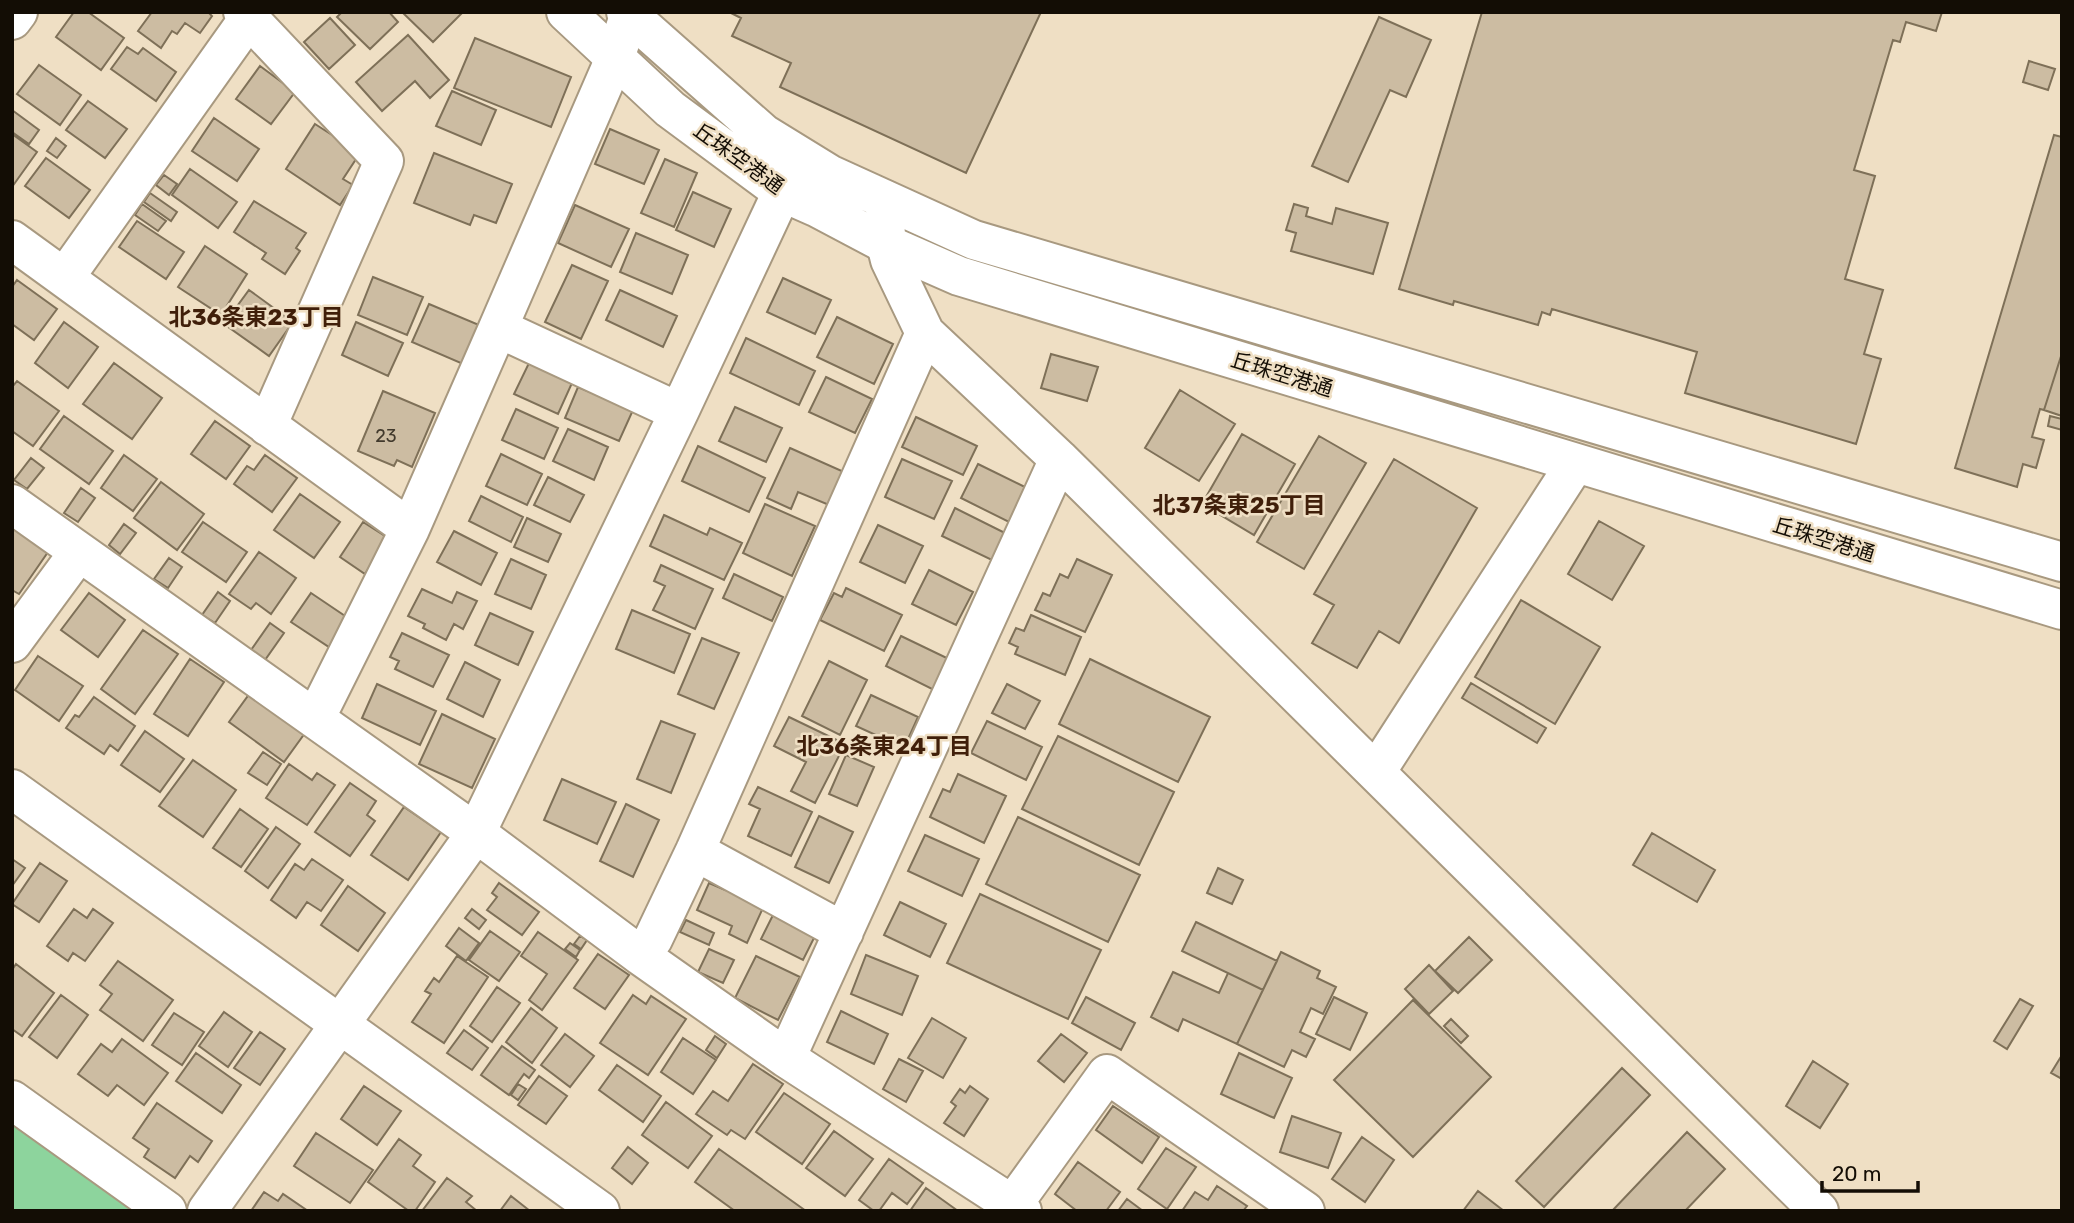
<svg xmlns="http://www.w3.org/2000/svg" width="2074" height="1223" viewBox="0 0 2074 1223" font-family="Rubik,'Noto Sans JP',sans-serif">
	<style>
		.green { fill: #8dd49d }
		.building { fill: #ccbca2; stroke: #7e7058; stroke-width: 2 }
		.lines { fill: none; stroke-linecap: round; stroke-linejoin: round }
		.minor-casing { stroke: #a89980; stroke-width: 42 }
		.major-casing { stroke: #a89980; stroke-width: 42 }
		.minor { stroke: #fff; stroke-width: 38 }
		.major { stroke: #fff; stroke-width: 38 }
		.labels { text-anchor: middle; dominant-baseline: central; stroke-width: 5; stroke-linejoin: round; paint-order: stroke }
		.number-label { font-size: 18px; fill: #41392c }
		.street-label { font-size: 21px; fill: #130d05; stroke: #efdfc4 }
		.neighbourhood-label { font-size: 23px; font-weight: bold; fill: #401f0a; stroke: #efdfc4 }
	</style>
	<rect width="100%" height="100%" fill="#efdfc4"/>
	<path class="green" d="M12,1125L132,1211H12Z"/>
	<path class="building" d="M74,12H88L124,38L101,70L56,37Z
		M152,12H208L212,16L200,33L185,23L177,34L172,31L161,48L138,31Z
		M342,12H389L398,22L370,49L337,17Z
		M402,12H463L433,42Z
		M729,12H1041L966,173L780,87L791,63L732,36L741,18Z
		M1482,12H1942L1936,31L1906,22L1900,42L1893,40L1854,170L1875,176L1845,279L1883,290L1864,354L1881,359L1856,444L1685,393L1697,352L1552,309L1550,315L1542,312L1538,325L1454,301L1453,305L1399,289Z
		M1379,17L1431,40L1406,97L1390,90L1348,182L1312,166Z
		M330,18L355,45L329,69L304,42Z
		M408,35L449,80L430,98L415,81L382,111L356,82Z
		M475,38L571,77L551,127L454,88Z
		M127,47L138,54L143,48L176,72L156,101L111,69Z
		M2029,61L2055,69L2048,90L2023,82Z
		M39,65L81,95L60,125L17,94Z
		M260,66L295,92L271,124L236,99Z
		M452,91L496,110L481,145L436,126Z
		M88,101L127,129L105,158L66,130Z
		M12,110L39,130L29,144L12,132Z
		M214,118L259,149L237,181L192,151Z
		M315,124L360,153L343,179L353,185L340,205L286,169Z
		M610,129L659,150L644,184L595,164Z
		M12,134L37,152L12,187Z
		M2054,135L2062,137V353L2044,410L2040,409L2032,437L2044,440L2036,468L2023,464L2017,487L1955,468Z
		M56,138L66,146L57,158L47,151Z
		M434,153L512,184L496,223L474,215L470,225L414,203Z
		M46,158L90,190L69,218L25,186Z
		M665,159L697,173L674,227L641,213Z
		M190,169L237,202L218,228L172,195Z
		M164,175L177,184L169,195L156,185Z
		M693,192L731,209L714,247L676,230Z
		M150,193L177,212L171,221L144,202Z
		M254,201L306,233L296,248L300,251L285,274L262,259L266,253L234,232Z
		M142,204L166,221L158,231L135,215Z
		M1294,204L1308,208L1306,216L1332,224L1336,208L1388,223L1373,274L1291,251L1296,233L1286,230Z
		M575,205L629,229L611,267L558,243Z
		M137,221L184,252L166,279L119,247Z
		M636,233L688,255L672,294L620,272Z
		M205,246L247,274L221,315L178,287Z
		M572,265L608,281L581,339L545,322Z
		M373,277L423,297L407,335L358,315Z
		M783,278L831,300L815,334L767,312Z
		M17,280L57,309L34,340L12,324V287Z
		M249,290L293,322L269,356L224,324Z
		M620,290L677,316L663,347L606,320Z
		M429,304L479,325L463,364L412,342Z
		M837,317L893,344L874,384L817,357Z
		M64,322L98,347L68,388L35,363Z
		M356,322L403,343L388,376L342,355Z
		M746,338L815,371L799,405L730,373Z
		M2062,353V416L2044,410Z
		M1051,354L1098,367L1087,401L1041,388Z
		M114,363L162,398L132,439L83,404Z
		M529,363L572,383L558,414L514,394Z
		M826,377L872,399L855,433L809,412Z
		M17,381L59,411L33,446L12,431V387Z
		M578,387L633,410L619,441L565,418Z
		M1180,390L1235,424L1199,481L1145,448Z
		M383,391L435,413L412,467L397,460L394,466L358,451Z
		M735,407L782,428L766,462L719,441Z
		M516,409L558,428L544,459L502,440Z
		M64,416L113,451L89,484L40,449Z
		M2050,416L2062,419V430L2048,426Z
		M916,417L977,446L963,475L902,447Z
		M215,421L250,446L226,479L191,454Z
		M568,429L608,447L594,480L553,461Z
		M1242,434L1295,464L1254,535L1202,504Z
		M1319,436L1366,463L1304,569L1257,542Z
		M698,446L765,478L749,512L682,481Z
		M790,448L844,472L829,505L798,492L791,509L767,498Z
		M501,454L542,474L527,505L486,486Z
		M124,455L157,479L133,511L101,488Z
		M265,455L297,478L272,512L234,484L247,466L254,470Z
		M31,458L44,468L27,489L14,480Z
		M902,459L952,481L934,519L885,497Z
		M1394,459L1477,508L1399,643L1379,631L1357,668L1312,643L1334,605L1314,594Z
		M978,464L1025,487L1009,522L961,498Z
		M548,477L584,495L570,522L534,505Z
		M161,482L204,514L177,550L134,518Z
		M81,488L95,498L78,522L64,513Z
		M300,494L340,522L314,558L274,530Z
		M481,496L523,517L511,542L469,521Z
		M765,504L815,526L792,576L743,553Z
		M955,508L1009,535L996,562L942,536Z
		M664,515L707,535L710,528L742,543L724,580L650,546Z
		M527,518L561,534L548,562L514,547Z
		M1599,521L1644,546L1612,600L1568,574Z
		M203,522L247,552L226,582L182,552Z
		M363,522L388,538L365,574L340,557Z
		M124,524L136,533L120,554L109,545Z
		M878,525L923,546L905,583L860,562Z
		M12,527L48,552L19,594L12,590Z
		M454,531L497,553L481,585L437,562Z
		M259,552L296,578L271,614L256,603L251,609L229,594Z
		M169,558L182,567L168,588L154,579Z
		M511,559L546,575L531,609L495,594Z
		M1077,559L1112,575L1085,632L1035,610L1043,593L1050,596L1060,574L1068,578Z
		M661,565L713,589L695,629L653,610L665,586L654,581Z
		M929,570L973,592L956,625L912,604Z
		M734,574L783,597L772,621L723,598Z
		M846,588L902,615L884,651L820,620L834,593L842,597Z
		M422,589L452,603L457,592L477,601L463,629L454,624L446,640L423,628L425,624L408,616Z
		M218,592L230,601L215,623L202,615Z
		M89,593L125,620L98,657L61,630Z
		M311,593L351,620L332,649L291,622Z
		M1521,600L1600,647L1555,724L1475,677Z
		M632,610L690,634L674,673L616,649Z
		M490,613L533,632L518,665L475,645Z
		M1031,615L1081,637L1065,675L1015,654L1018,647L1009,643L1016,628L1024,631Z
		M270,623L284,633L265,660L251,650Z
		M143,630L178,654L135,714L101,689Z
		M402,633L449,655L433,687L395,669L399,661L390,657Z
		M901,636L953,661L938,692L886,666Z
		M702,638L739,653L714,709L678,694Z
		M38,656L83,686L59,721L15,690Z
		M190,659L224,682L188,736L154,714Z
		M1090,659L1210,717L1178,782L1059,724Z
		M829,661L867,680L840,735L802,716Z
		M465,662L500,680L483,717L447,699Z
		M1471,683L1546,728L1537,743L1462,698Z
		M377,684L436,711L420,745L362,718Z
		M1007,684L1040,701L1025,729L992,713Z
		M250,693L305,733L284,762L229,722Z
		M871,695L918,717L904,748L856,726Z
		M94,697L135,726L118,751L110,745L104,754L66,728L75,715L79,717Z
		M442,714L495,739L472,788L419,764Z
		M789,717L845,744L815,803L791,791L806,762L774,746Z
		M661,721L695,734L671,793L637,779Z
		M987,721L1042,747L1026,780L971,753Z
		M145,731L184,759L160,792L121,765Z
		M1058,736L1174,792L1139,865L1022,809Z
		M263,752L281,764L267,785L248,773Z
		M846,755L874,767L857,806L829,794Z
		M193,760L236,790L203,837L159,806Z
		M289,764L312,780L317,773L335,785L307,825L266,798Z
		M958,774L1006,796L984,843L930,817L943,789L950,792Z
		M562,779L616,802L597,844L544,820Z
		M350,783L376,801L367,815L375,821L350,856L315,832Z
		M758,787L812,812L791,856L748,836L760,809L749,804Z
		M626,804L659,820L633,877L600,861Z
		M404,807L441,832L408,880L371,855Z
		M240,809L268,829L241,867L213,848Z
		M819,816L853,832L829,883L795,867Z
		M1018,817L1140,875L1108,942L986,884Z
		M276,827L300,844L268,888L245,871Z
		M1652,833L1715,870L1697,902L1633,865Z
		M925,835L979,859L962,896L908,871Z
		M12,859L25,868L12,886Z
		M312,859L343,880L321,911L307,902L296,918L271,900L295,864L304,870Z
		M40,863L67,881L39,922L12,904Z
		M1218,868L1243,880L1232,904L1207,893Z
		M729,881L767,899L747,943L729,934L732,926L697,910L709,883L725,890Z
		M499,883L539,912L522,935L487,910L497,897L492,893Z
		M348,886L385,913L358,951L321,925Z
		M980,894L1101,950L1068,1019L947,963Z
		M900,902L946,924L930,957L884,935Z
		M779,903L821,924L803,960L761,939Z
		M74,909L87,918L93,909L113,923L85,961L73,953L68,961L47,946Z
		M472,909L486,920L479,929L465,918Z
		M686,920L714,933L709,945L680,932Z
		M1196,922L1277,961L1263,990L1182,951Z
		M459,928L479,943L466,961L446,946Z
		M490,931L520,952L499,981L469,960Z
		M538,932L578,960L542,1010L529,1000L547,974L521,956Z
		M580,936L587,940L581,949L574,944Z
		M1469,937L1492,960L1458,993L1435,971Z
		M570,943L580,950L576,957L565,949Z
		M709,949L734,960L723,983L698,972Z
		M1281,952L1320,971L1317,978L1336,987L1323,1014L1311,1008L1300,1032L1315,1039L1306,1057L1292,1050L1284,1067L1237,1044Z
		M598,954L629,975L605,1009L574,988Z
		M866,955L918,976L902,1015L851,994Z
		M457,956L488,977L444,1043L412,1022L431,994L425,991L434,978L439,982Z
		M756,956L800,977L778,1020L735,998Z
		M118,961L173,1000L143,1041L100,1010L112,994L100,985Z
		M16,964L54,993L22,1036L12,1029V970Z
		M1429,965L1453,991L1429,1014L1405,989Z
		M1173,972L1219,993L1228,973L1263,990L1237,1044L1183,1019L1178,1031L1151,1017Z
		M497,987L520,1003L492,1042L470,1026Z
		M61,995L88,1015L57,1058L29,1037Z
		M633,995L646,1004L651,996L686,1019L648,1075L600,1043Z
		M1086,997L1135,1023L1121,1050L1072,1023Z
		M1334,997L1367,1013L1350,1050L1316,1034Z
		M2020,999L2033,1006L2007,1049L1994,1041Z
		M1413,1000L1491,1077L1413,1157L1334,1080Z
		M531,1008L557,1028L532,1063L506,1042Z
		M841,1011L888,1034L874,1064L827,1042Z
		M224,1012L252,1032L228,1067L199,1046Z
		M174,1013L204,1032L182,1065L152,1045Z
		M932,1018L966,1038L943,1078L908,1058Z
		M1451,1019L1468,1036L1461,1043L1444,1026Z
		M464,1030L488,1048L472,1070L447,1053Z
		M260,1032L285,1049L260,1085L234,1068Z
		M565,1034L594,1056L570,1087L541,1065Z
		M1061,1034L1087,1053L1064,1082L1038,1061Z
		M715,1036L726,1044L717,1058L706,1050Z
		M683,1038L716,1060L693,1094L661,1072Z
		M122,1039L168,1073L144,1105L117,1085L108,1096L78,1074L101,1044L112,1052Z
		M502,1046L535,1070L529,1078L524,1074L509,1095L481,1075Z
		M196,1053L241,1085L222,1113L176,1081Z
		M1239,1053L1292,1078L1274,1118L1221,1094Z
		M2062,1055V1079L2051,1073Z
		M899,1059L923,1071L906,1102L883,1089Z
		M1813,1061L1848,1084L1820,1128L1786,1106Z
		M753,1064L783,1084L745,1139L731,1130L727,1135L696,1114L713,1091L728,1101Z
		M617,1065L661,1096L643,1122L599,1090Z
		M1622,1068L1650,1095L1544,1207L1516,1181Z
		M539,1076L567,1096L546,1124L518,1105Z
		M518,1084L526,1089L518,1100L511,1095Z
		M364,1086L401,1111L377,1145L341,1119Z
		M970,1086L988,1099L964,1136L944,1123L956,1106L951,1102L960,1089L965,1093Z
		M784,1093L830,1124L802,1164L756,1132Z
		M666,1102L712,1136L688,1168L642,1135Z
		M157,1103L212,1141L198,1162L190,1156L175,1178L144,1157L149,1149L133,1138Z
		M1113,1106L1159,1137L1142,1163L1096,1130Z
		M1292,1116L1341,1133L1328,1168L1280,1152Z
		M834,1131L873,1159L845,1196L806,1168Z
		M1687,1132L1725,1169L1685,1211H1612Z
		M316,1133L373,1170L350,1203L294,1166Z
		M1362,1137L1394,1160L1365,1202L1332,1179Z
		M399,1139L421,1155L413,1166L435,1182L415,1211H409L368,1182Z
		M628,1147L648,1163L632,1184L612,1168Z
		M1166,1148L1196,1167L1167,1209L1138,1189Z
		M719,1149L806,1211H735L695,1182Z
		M889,1159L923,1183L907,1204L892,1193L879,1211H874L859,1200Z
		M1078,1162L1120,1192L1106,1211H1077L1055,1194Z
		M447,1178L472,1196L466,1202L477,1211H422Z
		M1217,1186L1247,1206L1243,1211H1182L1195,1192L1208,1200Z
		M926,1188L958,1211H910Z
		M1478,1191L1504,1211H1463Z
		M264,1192L278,1201L283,1194L308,1211H251Z
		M511,1196L530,1211H500Z
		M1127,1199L1143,1211H1118Z"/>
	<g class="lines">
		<g class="minor-casing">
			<path id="minor" d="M243,12L384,161L267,426
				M629,16L615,58L498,328L679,412
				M12,20L18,12
				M885,200L886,244L890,260L925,333L1059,459L1819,1211
				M12,240L410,529
				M65,277L249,18
				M12,504L476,833L641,956L786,1058L1022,1211
				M12,643L79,552
				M315,719L410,529L498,328
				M1376,772L1575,464
				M12,789L600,1211
				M695,851L844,932
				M641,956L653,939L695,851L925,333
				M786,1058L1059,459
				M12,1100L167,1211
				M207,1211L476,833L679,412L782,192L789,150
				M1008,1211L1107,1074L1305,1211"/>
		</g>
		<g class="major-casing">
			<path id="major" d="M566,12L670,109L782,192L816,207L886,244L959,276L2062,610
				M626,12L764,134L829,174L974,240L2062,562"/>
		</g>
		<use href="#minor" class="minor"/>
		<use href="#major" class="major"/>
	</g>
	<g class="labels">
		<g class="number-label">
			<text x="386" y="436">23</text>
		</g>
		<g class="street-label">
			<text transform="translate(739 158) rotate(36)">丘珠空港通</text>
			<text transform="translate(1282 374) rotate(17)">丘珠空港通</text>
			<text transform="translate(1824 539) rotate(17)">丘珠空港通</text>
		</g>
		<g class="neighbourhood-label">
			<text x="256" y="317">北36条東23丁目</text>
			<text x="1239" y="505">北37条東25丁目</text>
			<text x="884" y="746">北36条東24丁目</text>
		</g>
	</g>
	<rect width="2074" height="1223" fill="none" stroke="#130d05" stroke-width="28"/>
	<path d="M1822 1181v10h96v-10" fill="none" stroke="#130d05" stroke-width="3.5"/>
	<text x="1832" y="1181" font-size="21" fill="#130d05" stroke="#efdfc4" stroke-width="5" paint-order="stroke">20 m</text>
</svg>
